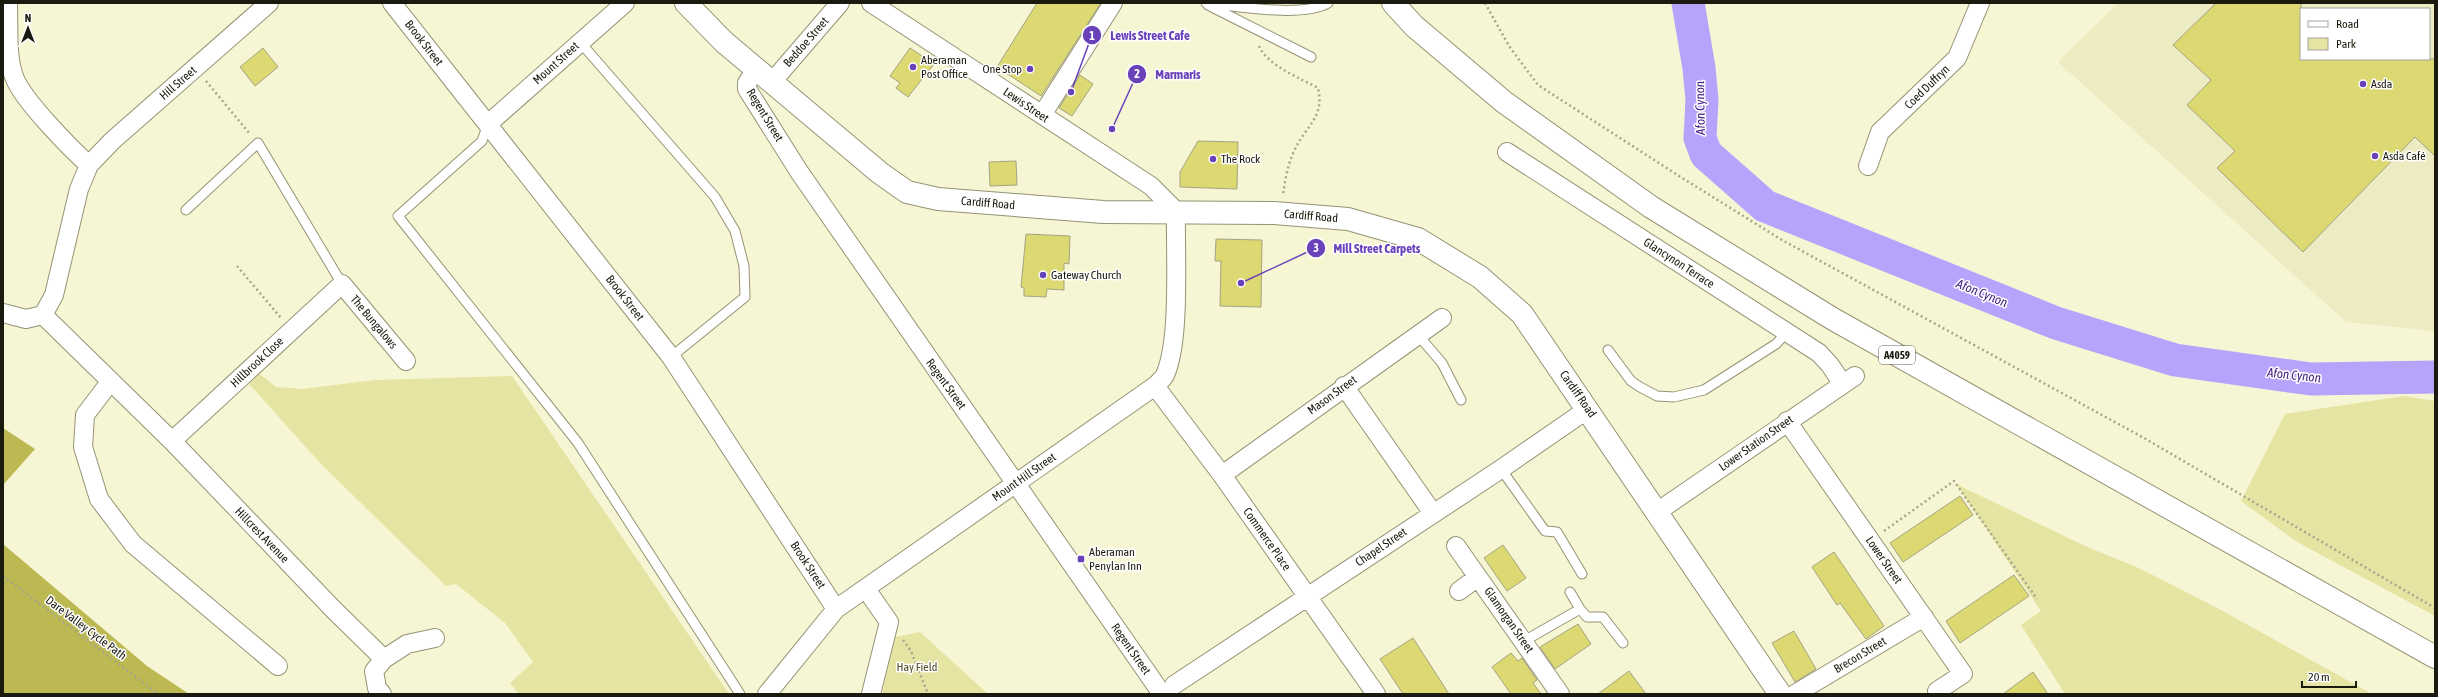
<svg xmlns="http://www.w3.org/2000/svg" width="2438" height="697" viewBox="0 0 2438 697" font-family="'Asap Condensed',sans-serif">
	<style>
		.built { fill: #ecebc1; fill-rule: evenodd }
		.green { fill: #e6e4a3 }
		.forest { fill: #bdb952 }
		.lines { fill: none; stroke-linecap: round; stroke-linejoin: round }
		.river { stroke: #b7a3fc; stroke-width: 33 }
		.building { fill: #ddd972; stroke: #a4a383 }
		.service-casing { stroke: #949374; stroke-width: 11 }
		.minor-casing { stroke: #949374; stroke-width: 20 }
		.secondary-casing { stroke: #949374; stroke-width: 24 }
		.primary-casing { stroke: #949374; stroke-width: 24 }
		.path { stroke: #a7a68c; stroke-width: 2.5; stroke-dasharray: 2 3; stroke-linecap: butt }
		.service { stroke: #fff; stroke-width: 9 }
		.minor { stroke: #fff; stroke-width: 18 }
		.secondary { stroke: #fff; stroke-width: 22 }
		.primary { stroke: #fff; stroke-width: 22 }
		.poi-dot { fill: #6942ba; stroke: #fff; stroke-width: 1.5 }
		.labels { text-anchor: middle; dominant-baseline: central; stroke-width: 3; stroke-linejoin: round; paint-order: stroke }
		.shield { fill: #fff; stroke: #5f5f56; stroke-width: 1 }
		.shield-label { font-size: 11px; font-weight: bold; fill: #1b1a0e }
		.street-label { font-size: 12px; fill: #1b1a0e; stroke: #fff }
		.poi-label { font-size: 12px; fill: #1b1a0e; stroke: #fff; text-anchor: start }
		.park-label { font-size: 12px; fill: #4f4d23; stroke: #fff }
		.water-label { font-size: 13px; font-style: italic; fill: #472387; stroke: #fff }
		.leader { fill: none; stroke: #6942ba; stroke-width: 1.5 }
		.callout-dot { fill: #6942ba; stroke: #fff; stroke-width: 1.5 }
		.mark-label { font-size: 12px; text-anchor: middle; font-weight: bold; fill: #fff }
		.callout-label { font-size: 13px; text-anchor: middle; font-weight: bold; fill: #6942ba; stroke: #fff; stroke-width: 3; stroke-linejoin: round; paint-order: stroke }
	</style>
	<rect width="100%" height="100%" fill="#f6f6d4"/>
	<path class="built" d="M2118,3H2435V331L2346,322L2058,62ZM2301,9H2429V59H2301Z"/>
	<path class="green" d="M260,374L276,387L302,389L375,380L512,376L729,694H519L510,683L533,662L505,623L456,584L446,586L321,464L249,384Z
		M2404,396L2435,401V616L2297,542L2241,501L2285,414Z
		M1956,484L2085,546L2141,569L2221,610L2372,694H2065L2021,625L2041,611Z
		M920,632L988,694H882L895,637Z"/>
	<path class="forest" d="M3,428L35,449L3,485Z
		M3,544L147,666L189,694H3Z"/>
	<g class="lines">
		<path class="river" d="M1688,3L1699,68L1702,100L1700,138L1706,154L1765,206L2056,323L2175,360L2311,379L2435,377"/>
	</g>
	<path class="building" d="M1037,3H1101L1041,96L997,67Z
		M2216,3H2301V59H2435V156L2415,137L2303,252L2217,168L2235,151L2187,105L2211,80L2173,45Z
		M263,48L278,67L255,86L240,67Z
		M910,48L934,64L908,97L896,88L900,83L890,76Z
		M1080,75L1093,84L1072,116L1059,108Z
		M1198,141L1238,142L1237,189L1180,187V172Z
		M1016,161L1017,185L990,186L989,162Z
		M1026,234L1070,236L1069,264L1064,263V290L1047,289L1046,297L1024,296V288L1021,287Z
		M1216,239L1262,240L1261,307L1220,306L1221,261H1215Z
		M1960,496L1973,515L1903,562L1890,543Z
		M1503,545L1526,578L1507,591L1484,558Z
		M1834,552L1884,626L1866,639L1840,603L1837,605L1812,567Z
		M2014,575L2029,596L1960,643L1946,621Z
		M1578,624L1591,644L1555,669L1540,647Z
		M1794,631L1816,669L1795,682L1772,643Z
		M1413,638L1449,694H1403L1380,659Z
		M1511,653L1518,661L1522,658L1537,680L1533,683L1541,694H1511L1492,667Z
		M1629,671L1646,694H1598Z
		M2033,672L2048,694H2003Z"/>
	<g class="lines">
		<g class="service-casing">
			<path id="service" d="M1206,3C1237,6 1302,18 1328,3
				M1208,5L1311,57
				M580,42L715,197L735,231L744,266L745,297L671,357
				M488,124L482,141L398,216L578,443L740,694
				M186,210L258,143L342,284
				M1418,335L1442,363L1461,400
				M1608,350L1631,381L1640,387L1657,396L1674,397L1704,390L1776,344L1787,332
				M1501,469L1545,531L1557,532L1582,574
				M1580,609L1587,617H1603L1623,643
				M1524,641L1580,609L1570,592"/>
		</g>
		<g class="minor-casing">
			<path id="minor" d="M8,3C9,27 6,57 15,79C24,101 71,149 89,165
				M392,3L671,357L836,609
				M756,69L747,83V89L800,173L1162,694
				M772,82L840,3
				M1042,115L1113,3
				M488,124L625,3
				M1507,152L1819,353L1830,365L1842,383
				M1868,166L1880,132L1957,58L1980,3
				M3,313L26,319L43,315
				M43,315L172,441L333,609L384,659L374,671L377,688L382,694
				M43,315L54,295L79,189L89,165L112,141L269,3
				M110,382L85,415L83,447L99,499L133,544L278,666
				M1155,386L1222,475L1376,694
				M1344,386L1432,512
				M1787,421L1963,674L1937,691
				M172,441L342,284L406,361
				M1222,475L1442,318
				M1657,512L1855,376
				M1456,546L1560,694
				M866,589L889,622L871,694
				M1459,591L1478,577
				M384,659L407,644L435,638
				M1174,685L1501,469L1588,409
				M767,694L836,609L1155,386C1158,383 1163,379 1165,375C1181,340 1175,252 1176,211L1151,186L871,3
				M1795,694L1924,617"/>
		</g>
		<g class="secondary-casing">
			<path id="secondary" d="M686,3L724,42L880,173L907,192L938,199L1103,212L1274,213L1348,219L1418,239L1480,277L1522,314L1780,694"/>
		</g>
		<g class="primary-casing">
			<path id="primary" d="M1393,3L1414,26L1504,102L1651,207L1833,319L2435,657"/>
		</g>
		<path class="path" d="M1485,3L1509,46L1538,85L1679,176L1782,240L2144,438L2435,608
			M1259,46C1268,66 1300,78 1318,88C1325,117 1306,126 1295,149C1288,163 1285,180 1283,195
			M206,81L250,134
			M237,266L281,318
			M1884,531L1954,481L2037,599
			M3,576L158,694
			M903,640L911,651L928,694"/>
		<use href="#service" class="service"/>
		<use href="#minor" class="minor"/>
		<use href="#secondary" class="secondary"/>
		<use href="#primary" class="primary"/>
	</g>
	<g class="poi-dot">
		<circle cx="913" cy="67" r="4"/>
		<circle cx="1030" cy="69" r="4"/>
		<circle cx="2363" cy="84" r="4"/>
		<circle cx="2375" cy="156" r="4"/>
		<circle cx="1213" cy="159" r="4"/>
		<circle cx="1043" cy="275" r="4"/>
		<rect x="1077" y="555" width="8" height="8" rx="2"/>
	</g>
	<g class="labels">
		<rect class="shield" x="1879" y="346" width="36" height="18" rx="3"/>
		<g class="shield-label">
			<text x="1897" y="355">A4059</text>
		</g>
		<g class="street-label">
			<text transform="translate(806 42) rotate(-49)">Beddoe Street</text>
			<text transform="translate(424 43) rotate(52)">Brook Street</text>
			<text transform="translate(556 63) rotate(-42)">Mount Street</text>
			<text transform="translate(178 83) rotate(-41)">Hill Street</text>
			<text transform="translate(1927 87) rotate(-44)">Coed Duffryn</text>
			<text transform="translate(1026 105) rotate(34)">Lewis Street</text>
			<text transform="translate(765 115) rotate(59)">Regent Street</text>
			<text transform="translate(988 203) rotate(5)">Cardiff Road</text>
			<text transform="translate(1311 216) rotate(5)">Cardiff Road</text>
			<text transform="translate(1679 263) rotate(33)">Glancynon Terrace</text>
			<text transform="translate(625 298) rotate(52)">Brook Street</text>
			<text transform="translate(374 322) rotate(50)">The Bungalows</text>
			<text transform="translate(257 362) rotate(-43)">Hillbrook Close</text>
			<text transform="translate(946 384) rotate(54)">Regent Street</text>
			<text transform="translate(1578 394) rotate(55)">Cardiff Road</text>
			<text transform="translate(1332 395) rotate(-36)">Mason Street</text>
			<text transform="translate(1756 443) rotate(-35)">Lower Station Street</text>
			<text transform="translate(1024 477) rotate(-35)">Mount Hill Street</text>
			<text transform="translate(262 535) rotate(46)">Hillcrest Avenue</text>
			<text transform="translate(1267 539) rotate(55)">Commerce Place</text>
			<text transform="translate(1381 547) rotate(-34)">Chapel Street</text>
			<text transform="translate(1884 560) rotate(55)">Lower Street</text>
			<text transform="translate(808 565) rotate(57)">Brook Street</text>
			<text transform="translate(1509 620) rotate(55)">Glamorgan Street</text>
			<text transform="translate(86 628) rotate(37)">Dare Valley Cycle Path</text>
			<text transform="translate(1131 649) rotate(55)">Regent Street</text>
			<text transform="translate(1860 655) rotate(-31)">Brecon Street</text>
		</g>
		<g class="poi-label">
			<text x="921" y="60">Aberaman<tspan x="921" dy="14">Post Office</tspan></text>
			<text x="1022" y="69" text-anchor="end">One Stop</text>
			<text x="2371" y="84">Asda</text>
			<text x="2383" y="156">Asda Café</text>
			<text x="1221" y="159">The Rock</text>
			<text x="1051" y="275">Gateway Church</text>
			<text x="1089" y="552">Aberaman<tspan x="1089" dy="14">Penylan Inn</tspan></text>
		</g>
		<g class="park-label">
			<text x="917" y="667">Hay Field</text>
		</g>
		<g class="water-label">
			<text transform="translate(1700 108) rotate(-91)">Afon Cynon</text>
			<text transform="translate(1982 293) rotate(22)">Afon Cynon</text>
			<text transform="translate(2294 375) rotate(6)">Afon Cynon</text>
		</g>
	</g>
	<path class="leader" d="M1071 92L1092 35M1112 129L1137 74M1241 283L1316 248"/>
	<g class="callout-dot">
		<circle cx="1071" cy="92" r="4"/>
		<circle cx="1112" cy="129" r="4"/>
		<circle cx="1241" cy="283" r="4"/>
		<circle cx="1092" cy="35" r="10"/>
		<circle cx="1137" cy="74" r="10"/>
		<circle cx="1316" cy="248" r="10"/>
	</g>
	<g class="mark-label">
		<text x="1092" y="40">1</text>
		<text x="1137" y="78">2</text>
		<text x="1316" y="252">3</text>
	</g>
	<g class="callout-label">
		<text x="1150" y="40">Lewis Street Cafe</text>
		<text x="1178" y="79">Marmaris</text>
		<text x="1377" y="253">Mill Street Carpets</text>
	</g>
	<rect width="2438" height="697" fill="none" stroke="#1b1a0e" stroke-width="8"/>
	<rect x="2300" y="8" width="130" height="52" fill="#ffffff" stroke="#a4a39f"/>
	<rect x="2308" y="21" width="20" height="6" fill="#ffffff" stroke="#a4a39f"/>
	<text x="2336" y="28" font-size="12" fill="#1b1a0e">Road</text>
	<rect x="2308" y="38" width="20" height="12" fill="#e6e4a3" stroke="#a4a39f"/>
	<text x="2336" y="48" font-size="12" fill="#1b1a0e">Park</text>
	<g transform="translate(28 28)" stroke="#ffffff" stroke-width="3" paint-order="stroke">
	<path d="M0-3L7 15L0 10L-7 15Z" fill="#1b1a0e"/>
	<text y="-6" font-size="11" font-weight="bold" text-anchor="middle" fill="#1b1a0e">N</text>
	</g>
	<path d="M2302 681v6h54v-6" fill="none" stroke="#1b1a0e" stroke-width="2"/>
	<text x="2308" y="681" font-size="12" fill="#1b1a0e" stroke="#ffffff" stroke-width="3" paint-order="stroke">20 m</text>
</svg>
